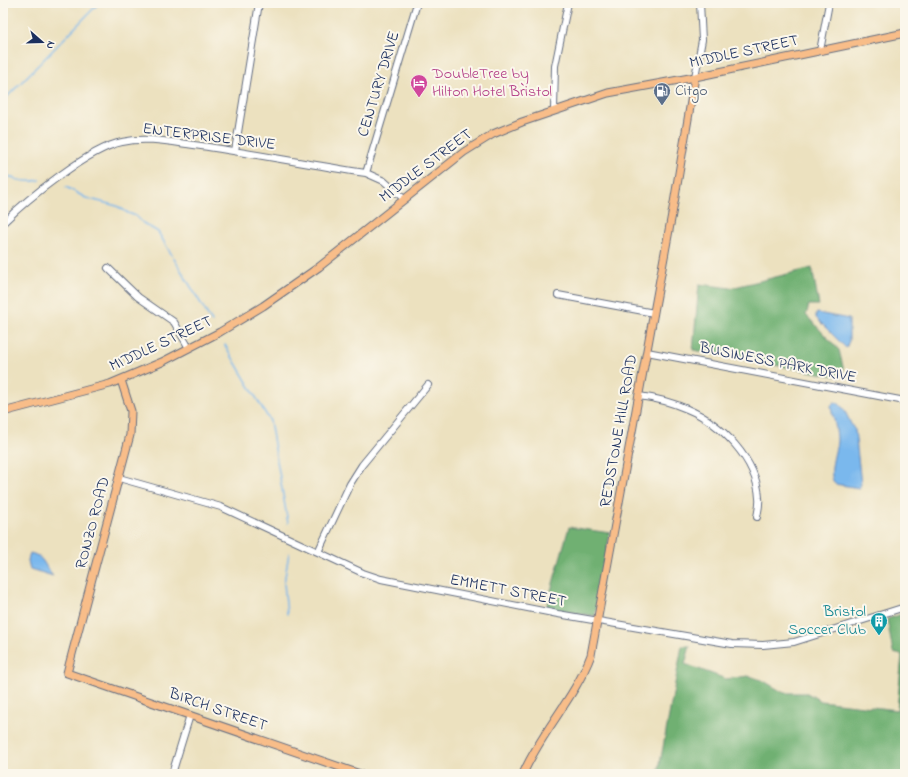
<svg xmlns="http://www.w3.org/2000/svg" width="908" height="777" viewBox="0 0 908 777" font-family="'Indie Flower',sans-serif">
	<style>
		.forest { fill: #70b072; stroke: #467068 }
		.water { fill: #7ab8ed; stroke: #4a74a6 }
		.lines { fill: none; stroke-linecap: round; stroke-linejoin: round }
		.stream { stroke: #7ab8ed; stroke-width: 1.5 }
		.minor-casing { stroke: #646d80; stroke-width: 8 }
		.major-casing { stroke: #646d80; stroke-width: 9 }
		.minor { stroke: #fff; stroke-width: 6 }
		.major { stroke: #f8bd89; stroke-width: 7 }
		.labels { text-anchor: middle; dominant-baseline: central; stroke-width: 4; stroke-linejoin: round; paint-order: stroke }
		.street-label { font-size: 16px; fill: #1b2f5e; stroke: #fbf7ec }
		.hotel-label { font-size: 16px; fill: #b23c85; stroke: #fbf7ec; text-anchor: start }
		.service-label { font-size: 16px; fill: #4e5e75; stroke: #fbf7ec; text-anchor: start }
		.culture-label { font-size: 16px; fill: #0d838f; stroke: #fbf7ec; text-anchor: end }
	</style>
	<rect width="100%" height="100%" fill="#fbf7ec"/>
	<filter id="ink" filterUnits="userSpaceOnUse"><feTurbulence type="fractalNoise" baseFrequency=".025" numOctaves="2"/><feDisplacementMap in="SourceGraphic" scale="8" xChannelSelector="R" yChannelSelector="G"/><feConvolveMatrix kernelMatrix="1 2 1 2 8 2 1 2 1" color-interpolation-filters="sRGB"/></filter>
	<filter id="wash" filterUnits="userSpaceOnUse"><feTurbulence type="fractalNoise" baseFrequency=".012" numOctaves="4" result="noise"/><feDisplacementMap in="SourceGraphic" scale="16" xChannelSelector="R" yChannelSelector="G"/><feGaussianBlur stdDeviation="0.9" result="paint"/><feColorMatrix in="noise" values="0 0 0 0 0 0 0 0 0 0 0 0 0 0 0 0 0 1.4 0 .05"/><feComposite in="paint" operator="in"/></filter>
	<g filter="url(#wash)">
		<rect width="100%" height="100%" fill="#ece1bf"/>
		<path class="forest" d="M812,268L819,305H809L806,315L839,350L844,371L840,377L693,350L699,284L731,288Z
			M569,527L610,533L595,616L546,608Z
			M905,613V774H658L682,646H690L685,664L726,679L748,676L762,680L784,693H807L821,701L897,710L902,655L893,653L887,619Z"/>
		<path class="water" d="M817,313L849,319V341L846,348L816,318V314Z
			M834,402C845,403 848,422 855,430L861,484L859,488L835,484C827,474 836,452 837,441C837,428 833,418 831,406Z
			M30,553C45,556 44,567 53,576L30,569L28,561Z"/>
		<g class="lines">
			<path class="stream" d="M3,101L99,3
				M3,173C15,181 26,183 40,180
				M66,187L86,198L117,206L128,213L136,216L143,223L158,232L212,322
				M225,345L270,421L288,523
				M287,614L284,583L289,553"/>
		</g>
	</g>
	<g filter="url(#ink)">
		<g class="lines">
			<g class="minor-casing">
				<path id="minor" d="M820,51L829,3
					M695,77L702,40L700,3
					M554,110L555,66L568,3
					M235,151L259,3
					M366,173L417,3
					M3,223C27,199 90,148 122,142C148,136 175,143 201,146C256,154 311,165 366,173L384,181L404,199
					M108,268L138,297L174,322L189,348
					M558,295L654,313
					M647,352L905,401
					M639,396C655,398 671,402 687,409C721,423 757,460 759,498C760,504 758,511 757,517
					M119,478L221,507L363,573L381,579L558,614L732,644L763,645L794,642L905,607
					M318,552L350,484L362,465L428,385
					M172,774L190,715"/>
			</g>
			<g class="major-casing">
				<path id="major" d="M121,380L131,411L130,435L67,673L360,774
					M3,412L110,384L162,362L220,332L263,306L319,267L464,152L493,134L522,122L608,93L695,77L905,33
					M523,774C541,732 575,698 591,655L674,203L695,77"/>
			</g>
			<use href="#minor" class="minor"/>
			<use href="#major" class="major"/>
		</g>
	</g>
	<defs>
		<g id="hotel-pin" transform="scale(0.9)"><path d="M0 17L-7.5 6A9.5 9.5 0 1 1 7.5 6Z" fill="#d1479c" stroke="#fbf7ec"/><path d="M-6-4.5h1.5V1H6V5H4.5V3h-9V5H-6ZM-4 0a1.8 1.8 0 1 1 3.6 0ZM.5 0V-2.5h3Q6-2.5 6 0Z" fill="#fff"/></g>
		<g id="fuel-pin" transform="scale(0.9)"><path d="M0 17L-7.5 6A9.5 9.5 0 1 1 7.5 6Z" fill="#5c6f8a" stroke="#fbf7ec"/><path d="M-5.5-6h7V0h2V4h1.3V-2.5L3-4.5l.8-.8L6-3V5H2.5V1h-1V6h-7ZM-4.2-4.7v3.2H.2V-4.7Z" fill="#fff"/></g>
		<g id="building-pin" transform="scale(0.9)"><path d="M0 17L-7.5 6A9.5 9.5 0 1 1 7.5 6Z" fill="#0f9aa8" stroke="#fbf7ec"/><path d="M-4-6H4V6H1V3H-1V6H-4ZM-2.5-4.3h1.7v1.8h-1.7ZM.8-4.3h1.7v1.8H.8ZM-2.5-1h1.7V.8h-1.7ZM.8-1h1.7V.8H.8Z" fill="#fff"/></g>
	</defs>
	<g fill-rule="evenodd">
		<use href="#hotel-pin" x="419" y="83"/>
		<use href="#fuel-pin" x="662" y="91"/>
		<use href="#building-pin" x="879" y="621"/>
	</g>
	<g class="labels">
		<g class="street-label">
			<text transform="translate(744 52) rotate(-12)">MIDDLE STREET</text>
			<text transform="translate(379 84) rotate(-73)">CENTURY DRIVE</text>
			<text transform="translate(209 137) rotate(7)">ENTERPRISE DRIVE</text>
			<text transform="translate(426 166) rotate(-37)">MIDDLE STREET</text>
			<text transform="translate(161 344) rotate(-25)">MIDDLE STREET</text>
			<text transform="translate(778 363) rotate(11)">BUSINESS PARK DRIVE</text>
			<text transform="translate(619 431) rotate(-80)">REDSTONE HILL ROAD</text>
			<text transform="translate(93 523) rotate(-75)">RONZO ROAD</text>
			<text transform="translate(508 591) rotate(11)">EMMETT STREET</text>
			<text transform="translate(218 710) rotate(19)">BIRCH STREET</text>
		</g>
		<g class="hotel-label">
			<text x="432" y="74">DoubleTree by<tspan x="432" dy="18">Hilton Hotel Bristol</tspan></text>
		</g>
		<g class="service-label">
			<text x="675" y="91">Citgo</text>
		</g>
		<g class="culture-label">
			<text x="866" y="612">Bristol<tspan x="866" dy="18">Soccer Club</tspan></text>
		</g>
	</g>
	<rect width="908" height="777" fill="none" stroke="#fbf7ec" stroke-width="16"/>
	<g transform="translate(42 42) rotate(110)" stroke="#fbf7ec" stroke-width="3" paint-order="stroke">
	<path d="M0-3L7 15L0 10L-7 15Z" fill="#1b2f5e"/>
	<text y="-6" font-size="11" font-weight="bold" text-anchor="middle" fill="#1b2f5e">N</text>
	</g>
</svg>
